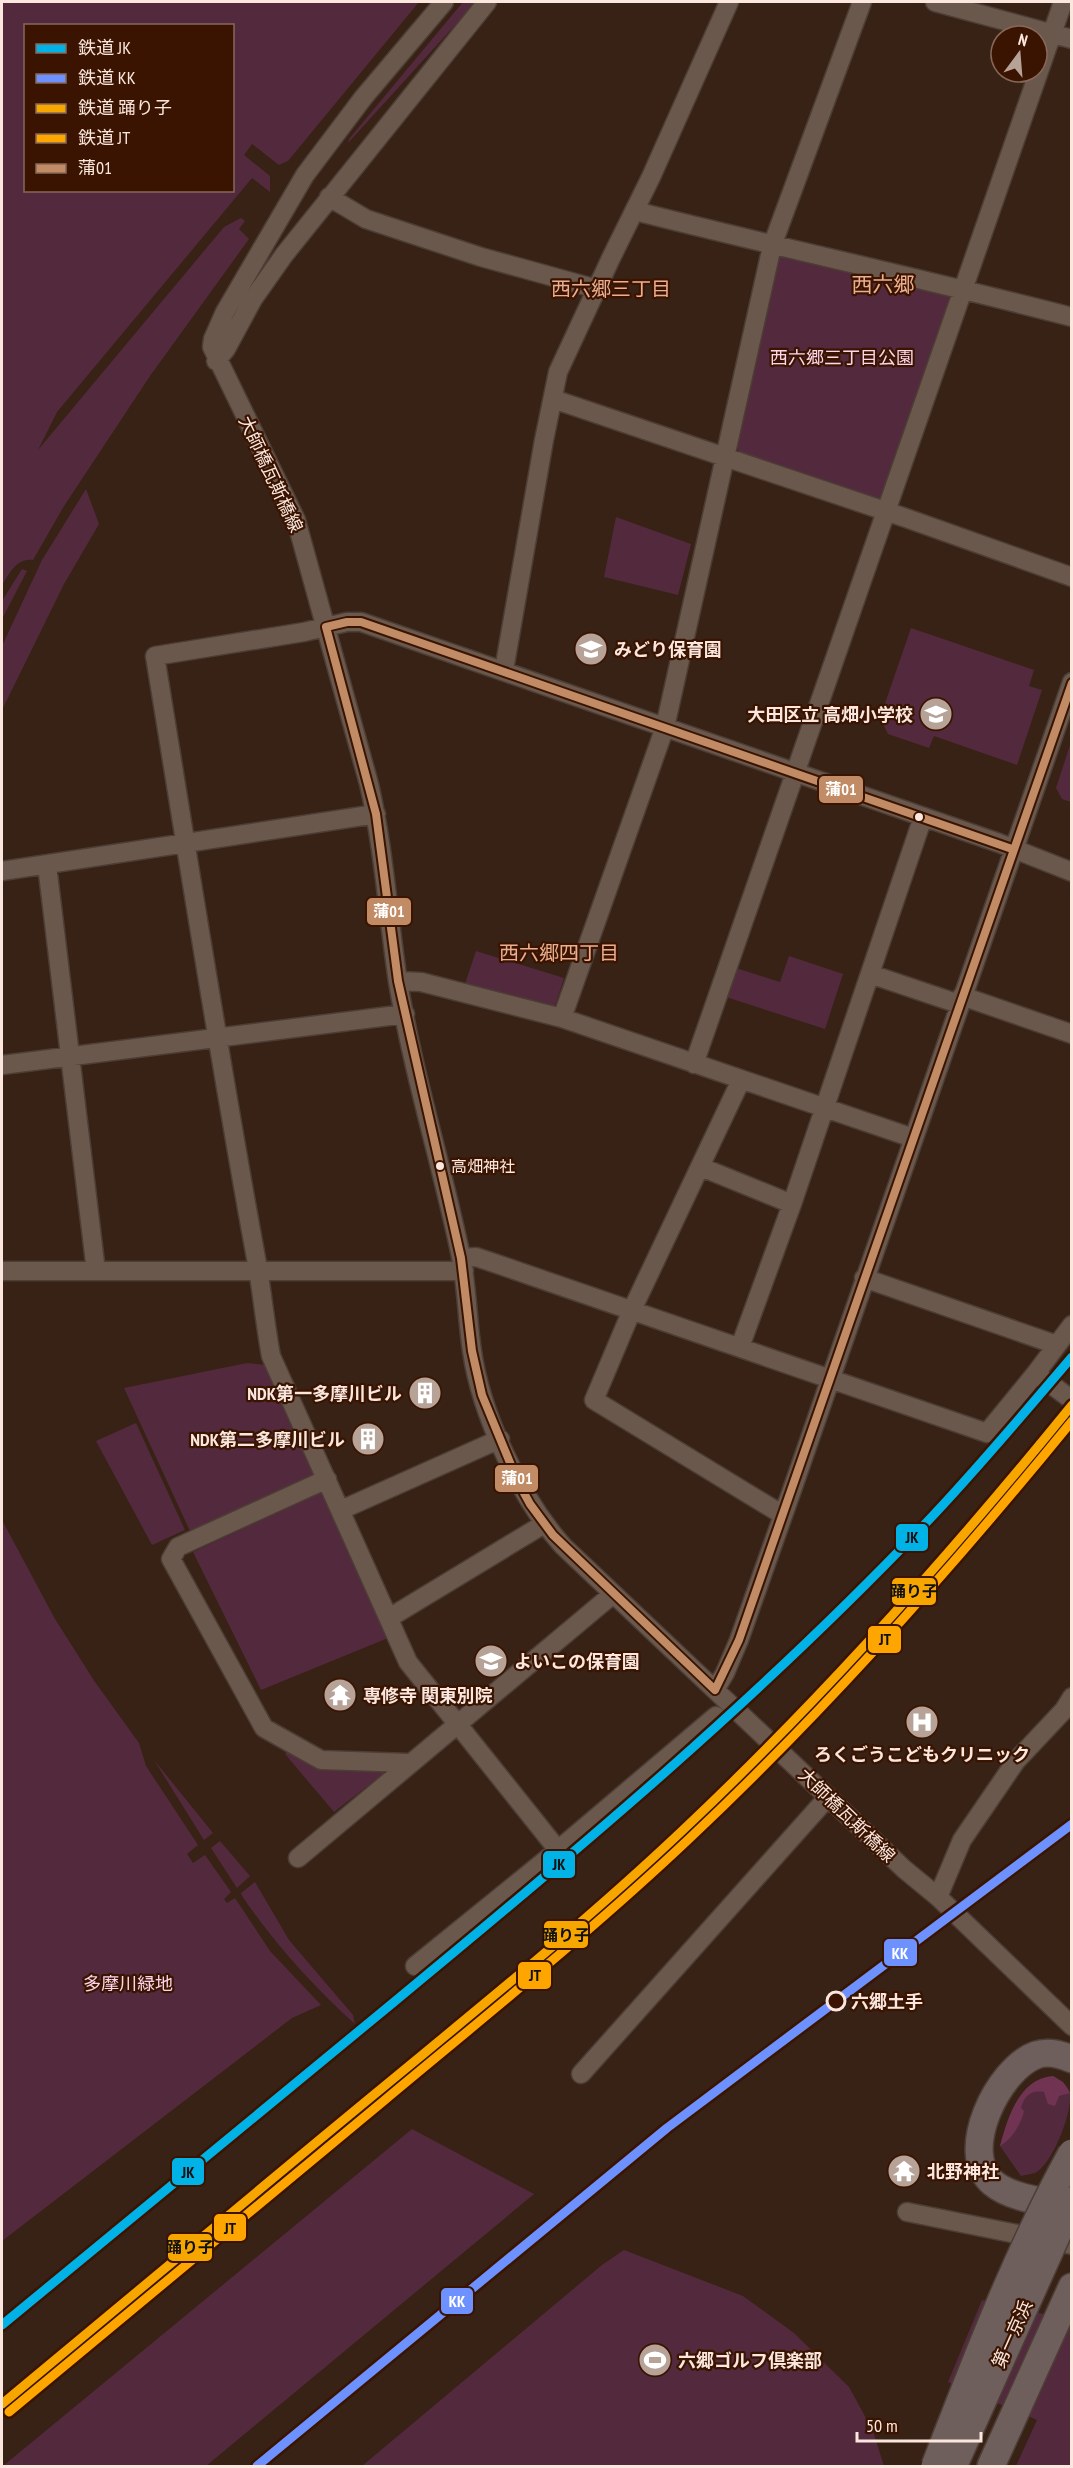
<svg xmlns="http://www.w3.org/2000/svg" width="1073" height="2468" viewBox="0 0 1073 2468" font-family="'PT Sans Narrow','Noto Sans JP',sans-serif">
	<style>
		.green { fill: #532a3d; fill-rule: evenodd }
		.forest { fill: #703452 }
		.lines { fill: none; stroke-linecap: round; stroke-linejoin: round }
		.minor-casing { stroke: #4c3d35; stroke-width: 21 }
		.highway-casing { stroke: #4c3d35; stroke-width: 30 }
		.minor { stroke: #6b584d; stroke-width: 18 }
		.highway { stroke: #6e5e5c; stroke-width: 27 }
		.highway-bridge-casing { stroke: #4c3d35; stroke-width: 30; stroke-linecap: butt }
		.highway-bridge { stroke: #6e5e5c; stroke-width: 27 }
		.bus-1-casing { stroke: #3a1400; stroke-width: 12 }
		.bus-1 { stroke: #c18c65; stroke-width: 8 }
		.rail-1-casing { stroke: #3a1400; stroke-width: 14 }
		.rail-2-casing { stroke: #3a1400; stroke-width: 14 }
		.rail-3-casing { stroke: #3a1400; stroke-width: 14 }
		.rail-4-casing { stroke: #3a1400; stroke-width: 14 }
		.rail-1 { stroke: #00b2e5; stroke-width: 9 }
		.rail-2 { stroke: #6d91ff; stroke-width: 9 }
		.rail-3 { stroke: #f7a600; stroke-width: 9 }
		.rail-4 { stroke: #ffa500; stroke-width: 9 }
		.bus-dot { fill: #fbe7dd; stroke: #3a1400; stroke-width: 2 }
		.stop-dot { fill: #3a1400; stroke: #fbe7dd; stroke-width: 3 }
		.labels { text-anchor: middle; dominant-baseline: central; stroke-width: 4.5; stroke-linejoin: round; paint-order: stroke }
		.bus-label { font-size: 16px; fill: #fbe7dd; stroke: #3a1400; text-anchor: start }
		.park-label { font-size: 18px; fill: #fdd4e8; stroke: #3a1400 }
		.street-label { font-size: 18px; fill: #fbe7dd; stroke: #3a1400 }
		.poi-label { font-size: 18px; font-weight: bold; fill: #fbe7dd; stroke: #3a1400; text-anchor: start }
		.stop-label { font-size: 18px; font-weight: bold; fill: #fbe7dd; stroke: #3a1400; text-anchor: start }
		.neighbourhood-label { font-size: 20px; fill: #ecae8e; stroke: #3a1400 }
		.quarter-label { font-size: 21px; fill: #ecae8e; stroke: #3a1400 }
		.line-badge { stroke: #3a1400; stroke-width: 2 }
		.badge-label { font-size: 16px; text-anchor: middle; font-weight: bold; fill: #fff }
		.pale-badge-label { font-size: 16px; text-anchor: middle; font-weight: bold; fill: #111 }
	</style>
	<rect width="100%" height="100%" fill="#372215"/>
	<path class="green" d="M2,2H419L288,161L279,165L252,144L244,155L270,176V192L252,178L57,412L38,450L224,227L241,218L245,221L239,229L249,239L150,376L64,506L33,560C17,557 9,574 2,585ZM26,26H232V190H26Z
		M463,2H476L348,143L349,139Z
		M785,255L949,294L953,301L881,500L740,454L736,446L777,260Z
		M86,489L99,524L64,584L2,710V646L42,560Z
		M616,517L691,544L678,595L604,577Z
		M22,569L27,571L2,619V601Z
		M911,628L1034,670L1029,686L1042,690L1017,765L934,736L929,748L888,734L880,718Z
		M1071,742V802L1062,799L1056,788Z
		M476,951L564,978L556,1003L552,1009L464,987Z
		M789,956L843,974L825,1029L726,997L736,968L780,982Z
		M247,1363L266,1365L318,1475L190,1531L124,1388Z
		M136,1423L185,1530L152,1545L96,1441Z
		M324,1491L388,1638L261,1690L193,1552Z
		M2,1520L55,1619L95,1682L139,1743L146,1766L198,1845L187,1854L193,1863L205,1855L231,1892L224,1899L227,1903L235,1898L270,1951L321,2005L292,2018L2,2241Z
		M288,1750L388,1770L334,1812L285,1754Z
		M154,1760L213,1833L204,1840Z
		M220,1841L250,1876L237,1888L211,1848Z
		M255,1882L289,1940L353,2015L355,2024C312,1985 275,1944 242,1896L241,1893Z
		M1053,2076C1060,2080 1067,2084 1070,2092C1073,2111 1053,2164 1035,2173C1031,2174 1025,2175 1021,2176L1000,2146C1008,2117 1019,2079 1053,2076Z
		M412,2129L534,2194L206,2466H3Z
		M624,2250L743,2296L794,2333L849,2387L873,2431L884,2466H362L602,2265Z
		M982,2300L1071,2320V2466H1016L1037,2420L948,2382Z"/>
	<path class="forest" d="M1053,2076L1063,2082L1070,2093L1059,2096L1055,2106L1048,2104L1044,2092C1031,2090 1024,2096 1021,2108L1024,2111C1021,2124 1012,2139 1000,2146C1008,2117 1019,2079 1053,2076Z"/>
	<g class="lines">
		<g class="minor-casing">
			<path id="minor" d="M444,2L363,98L305,175L225,312L213,339L212,347L296,520L369,784C384,849 388,916 398,982C413,1073 441,1162 460,1252C467,1284 467,1318 472,1351C481,1414 520,1498 563,1546L904,1869L938,1897L1072,2026
				M935,2L1072,39
				M329,197L366,219L481,257L597,289
				M636,209L643,213C786,249 929,280 1072,317
				M216,361L226,349L253,299L284,255L487,2
				M553,399L906,518L1072,577
				M504,670L544,440L558,372L611,258L651,177L729,2
				M47,865L96,1271
				M2,871L376,814
				M870,974L959,1004
				M398,981L421,982L562,1018L913,1138
				M962,996L1072,1034
				M562,1018L665,727L772,246L862,2
				M694,1064L1063,2
				M2,1065L405,1014
				M741,1080L632,1310L594,1400L783,1515
				M701,1167L792,1204
				M461,1258L476,1257L494,1263L987,1433L1036,1373L1072,1325
				M2,1271H464
				M864,1278L1057,1345
				M740,1347L792,1204L923,817
				M1036,1373L1072,1400
				M327,1479L178,1547L171,1559L264,1728L321,1760L409,1763
				M341,1510L500,1439
				M389,1618L544,1524
				M715,1690L725,1673L739,1640L792,1490L1072,682
				M558,1850L408,1662L271,1356C265,1324 262,1290 256,1258C219,1058 188,857 155,656L304,632L347,622H361L999,843L1072,872
				M298,1858L613,1594
				M938,1897L962,1840L1016,1761L1064,1710L1072,1697
				M415,1966L558,1850L716,1716
				M581,2074L828,1797
				M907,2212L1072,2245"/>
		</g>
		<g class="highway-casing">
			<path id="highway" d="M1068,2206C1045,2201 1012,2199 993,2183C957,2153 998,2069 1036,2055C1047,2051 1060,2054 1072,2059
				M991,2466L1072,2287"/>
		</g>
		<use href="#minor" class="minor"/>
		<use href="#highway" class="highway"/>
		<g class="highway-bridge-casing">
			<path id="highway-bridge" d="M956,2460L1072,2201
				M935,2466C976,2360 1017,2253 1072,2153"/>
		</g>
		<use href="#highway-bridge" class="highway-bridge"/>
		<g class="bus-1-casing">
			<path id="bus-1" d="M326,627L376,814L398,981L461,1258L472,1351L482,1395L518,1482L530,1504L553,1535L715,1690
				M326,627L347,622H361L1012,849
				M715,1690L739,1640L1072,683"/>
		</g>
		<use href="#bus-1" class="bus-1"/>
		<g class="rail-1-casing">
			<path id="rail-1" d="M2,2325C133,2217 264,2109 394,2002C577,1851 759,1698 923,1526C975,1472 1023,1414 1072,1357"/>
		</g>
		<g class="rail-2-casing">
			<path id="rail-2" d="M257,2466L667,2128L1072,1824"/>
		</g>
		<g class="rail-3-casing">
			<path id="rail-3" d="M2,2404C127,2300 251,2196 376,2093C480,2007 586,1922 684,1829C824,1697 951,1554 1072,1405"/>
		</g>
		<g class="rail-4-casing">
			<path id="rail-4" d="M9,2412C134,2307 260,2203 386,2099C489,2013 594,1929 691,1837C828,1708 953,1567 1072,1421"/>
		</g>
		<use href="#rail-1" class="rail-1"/>
		<use href="#rail-2" class="rail-2"/>
		<use href="#rail-3" class="rail-3"/>
		<use href="#rail-4" class="rail-4"/>
	</g>
	<defs>
		<g id="school-disc" transform="scale(1.725)"><circle r="9.5" fill="#b6a297" stroke="#3a1400"/><path d="M0-5L7-2L0 1L-7-2ZM-4 1L0 2.5L4 1V4Q0 6-4 4Z" fill="#fff"/></g>
		<g id="building-disc" transform="scale(1.725)"><circle r="9.5" fill="#b6a297" stroke="#3a1400"/><path d="M-4-6H4V6H1V3H-1V6H-4ZM-2.5-4.3h1.7v1.8h-1.7ZM.8-4.3h1.7v1.8H.8ZM-2.5-1h1.7V.8h-1.7ZM.8-1h1.7V.8H.8Z" fill="#fff"/></g>
		<g id="temple-disc" transform="scale(1.725)"><circle r="9.5" fill="#b6a297" stroke="#3a1400"/><path d="M0-6L5-2H3V0L6.5 2.5H4V6H1.5V3h-3V6H-4V2.5H-6.5L-3 0V-2H-5Z" fill="#fff"/></g>
		<g id="hospital-disc" transform="scale(1.725)"><circle r="9.5" fill="#b6a297" stroke="#3a1400"/><path d="M-5-5h3v3.5h4V-5h3V5h-3V1.5h-4V5h-3Z" fill="#fff"/></g>
		<g id="stadium-disc" transform="scale(1.725)"><circle r="9.5" fill="#b6a297" stroke="#3a1400"/><path d="M0-5a6.5 5 0 1 0 0 10a6.5 5 0 1 0 0-10ZM-3.5-1.8h7v3.6h-7Z" fill="#fff"/></g>
	</defs>
	<g fill-rule="evenodd">
		<use href="#school-disc" x="591" y="649"/>
		<use href="#school-disc" x="936" y="714"/>
		<use href="#building-disc" x="425" y="1393"/>
		<use href="#building-disc" x="368" y="1439"/>
		<use href="#school-disc" x="491" y="1661"/>
		<use href="#temple-disc" x="340" y="1695"/>
		<use href="#hospital-disc" x="922" y="1722"/>
		<use href="#temple-disc" x="904" y="2171"/>
		<use href="#stadium-disc" x="655" y="2360"/>
	</g>
	<g class="bus-dot">
		<circle cx="919" cy="817" r="5"/>
		<circle cx="440" cy="1166" r="5"/>
	</g>
	<circle class="stop-dot" cx="836" cy="2001" r="9"/>
	<g class="labels">
		<g class="bus-label">
			<text x="451" y="1166">高畑神社</text>
		</g>
		<g class="park-label">
			<text x="842" y="357">西六郷三丁目公園</text>
			<text x="128" y="1983">多摩川緑地</text>
		</g>
		<g class="street-label">
			<text transform="translate(271 474) rotate(65)">大師橋瓦斯橋線</text>
			<text transform="translate(847 1815) rotate(44)">大師橋瓦斯橋線</text>
			<text transform="translate(1012 2334) rotate(-66)">第一京浜</text>
		</g>
		<g class="poi-label">
			<text x="614" y="649">みどり保育園</text>
			<text x="913" y="714" text-anchor="end">大田区立 高畑小学校</text>
			<text x="402" y="1393" text-anchor="end">NDK第一多摩川ビル</text>
			<text x="345" y="1439" text-anchor="end">NDK第二多摩川ビル</text>
			<text x="514" y="1661">よいこの保育園</text>
			<text x="363" y="1695">専修寺 関東別院</text>
			<text x="922" y="1754" text-anchor="middle">ろくごうこどもクリニック</text>
			<text x="927" y="2171">北野神社</text>
			<text x="678" y="2360">六郷ゴルフ倶楽部</text>
		</g>
		<g class="stop-label">
			<text x="851" y="2001">六郷土手</text>
		</g>
		<g class="neighbourhood-label">
			<text x="611" y="289">西六郷三丁目</text>
			<text x="559" y="953">西六郷四丁目</text>
		</g>
		<g class="quarter-label">
			<text x="883" y="284">西六郷</text>
		</g>
	</g>
	<g class="line-badge">
		<rect x="818" y="775" width="46" height="29" rx="6" fill="#c18c65"/>
		<rect x="366" y="897" width="46" height="29" rx="6" fill="#c18c65"/>
		<rect x="494" y="1464" width="45" height="29" rx="6" fill="#c18c65"/>
		<rect x="895" y="1523" width="34" height="29" rx="6" fill="#00b2e5"/>
		<rect x="891" y="1577" width="46" height="29" rx="6" fill="#f7a600"/>
		<rect x="867" y="1625" width="35" height="29" rx="6" fill="#ffa500"/>
		<rect x="542" y="1850" width="34" height="29" rx="6" fill="#00b2e5"/>
		<rect x="543" y="1920" width="46" height="29" rx="6" fill="#f7a600"/>
		<rect x="883" y="1938" width="35" height="29" rx="6" fill="#6d91ff"/>
		<rect x="517" y="1961" width="35" height="29" rx="6" fill="#ffa500"/>
		<rect x="171" y="2157" width="34" height="29" rx="6" fill="#00b2e5"/>
		<rect x="213" y="2213" width="34" height="29" rx="6" fill="#ffa500"/>
		<rect x="167" y="2233" width="46" height="29" rx="6" fill="#f7a600"/>
		<rect x="440" y="2287" width="34" height="28" rx="6" fill="#6d91ff"/>
	</g>
	<g class="badge-label">
		<text x="841" y="795">蒲01</text>
		<text x="389" y="917">蒲01</text>
		<text x="517" y="1484">蒲01</text>
		<text x="900" y="1959">KK</text>
		<text x="457" y="2307">KK</text>
	</g>
	<g class="pale-badge-label">
		<text x="912" y="1543">JK</text>
		<text x="914" y="1597">踊り子</text>
		<text x="885" y="1645">JT</text>
		<text x="559" y="1870">JK</text>
		<text x="566" y="1941">踊り子</text>
		<text x="535" y="1981">JT</text>
		<text x="188" y="2178">JK</text>
		<text x="230" y="2234">JT</text>
		<text x="190" y="2253">踊り子</text>
	</g>
	<rect width="1073" height="2468" fill="none" stroke="#fbe7dd" stroke-width="6"/>
	<rect x="24" y="24" width="210" height="168" fill="#3a1400" stroke="#876858" stroke-width="1.5"/>
	<rect x="36" y="44" width="30" height="9" fill="#00b2e5" stroke="#876858" stroke-width="1.5"/>
	<text x="78" y="54" font-size="18" fill="#fbe7dd">鉄道 JK</text>
	<rect x="36" y="74" width="30" height="9" fill="#6d91ff" stroke="#876858" stroke-width="1.5"/>
	<text x="78" y="84" font-size="18" fill="#fbe7dd">鉄道 KK</text>
	<rect x="36" y="104" width="30" height="9" fill="#f7a600" stroke="#876858" stroke-width="1.5"/>
	<text x="78" y="114" font-size="18" fill="#fbe7dd">鉄道 踊り子</text>
	<rect x="36" y="134" width="30" height="9" fill="#ffa500" stroke="#876858" stroke-width="1.5"/>
	<text x="78" y="144" font-size="18" fill="#fbe7dd">鉄道 JT</text>
	<rect x="36" y="164" width="30" height="9" fill="#c18c65" stroke="#876858" stroke-width="1.5"/>
	<text x="78" y="174" font-size="18" fill="#fbe7dd">蒲01</text>
	<g transform="translate(1019 54) rotate(16)"><circle r="28" fill="#3a1400" stroke="#876858" stroke-width="1.5"/>
	<path d="M0-4.5L10 22L0 15L-10 22Z" fill="#b6a297"/>
	<text y="-9" font-size="16" font-weight="bold" text-anchor="middle" fill="#fbe7dd">N</text>
	</g>
	<path d="M857 2432v9h124v-9" fill="none" stroke="#fbe7dd" stroke-width="3"/>
	<text x="866" y="2432" font-size="18" fill="#fbe7dd" stroke="#3a1400" stroke-width="4.5" paint-order="stroke">50 m</text>
</svg>
